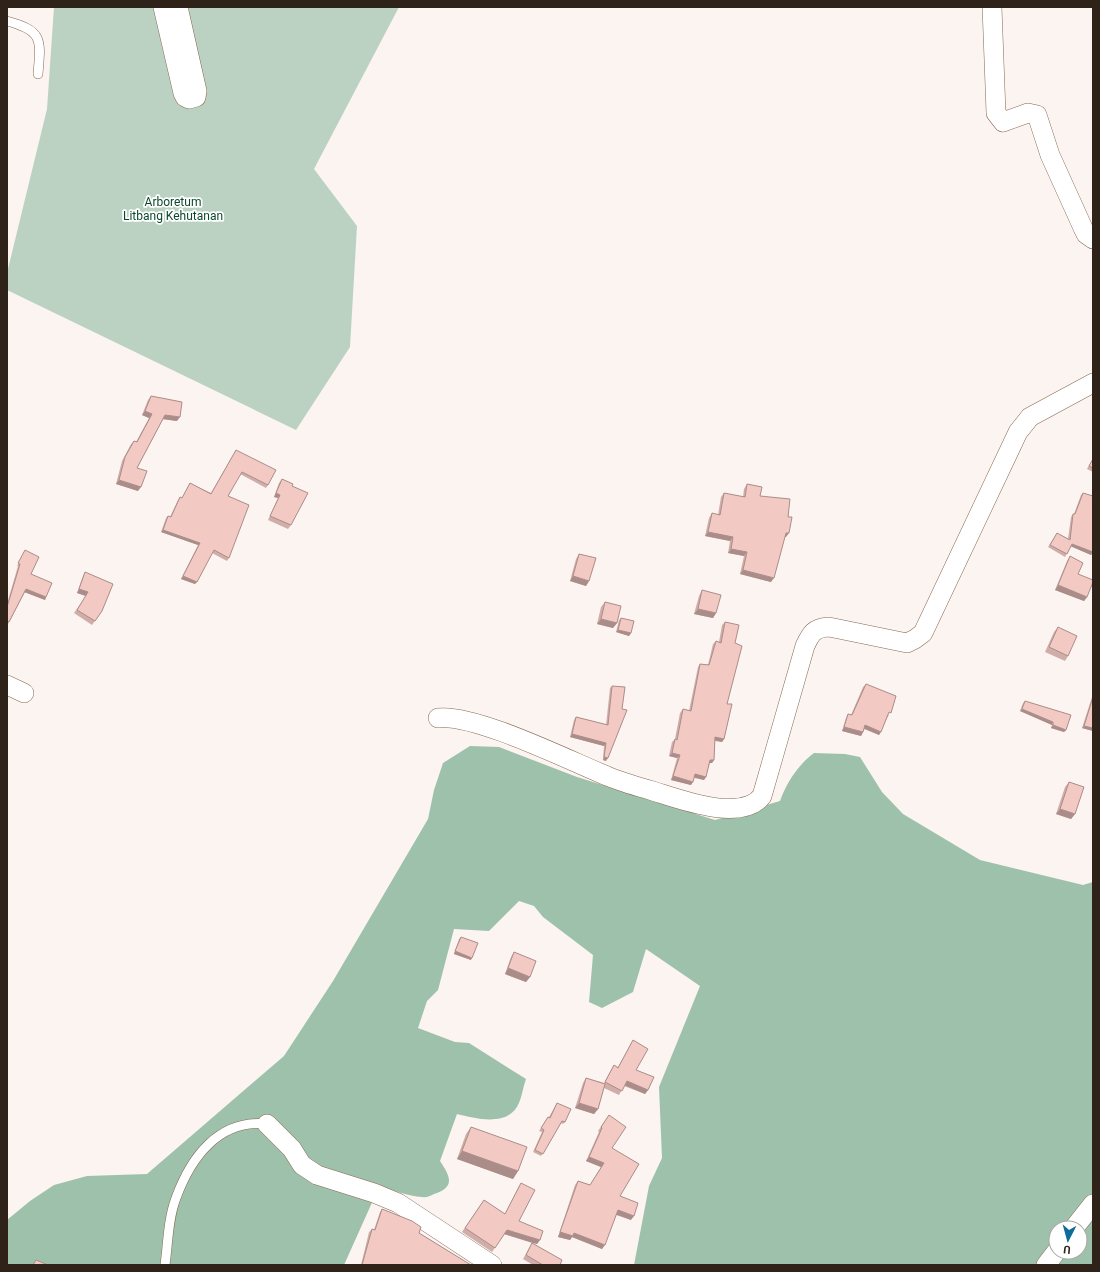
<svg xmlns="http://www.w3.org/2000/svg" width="1100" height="1272" viewBox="0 0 1100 1272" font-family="Roboto,sans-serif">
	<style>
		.green { fill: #bbd2c3 }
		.forest { fill: #9ec1ab; fill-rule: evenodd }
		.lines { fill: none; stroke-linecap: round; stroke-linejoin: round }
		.lane-casing { stroke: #866954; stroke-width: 10 }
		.street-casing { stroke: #866954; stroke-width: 20 }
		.lane { stroke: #fff; stroke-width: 9 }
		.street { stroke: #fff; stroke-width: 19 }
		.wall { fill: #d1ada9 }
		.shaded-wall { fill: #aa8d89 }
		.building { fill: #f3c9c4; stroke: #aa8d89 }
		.labels { text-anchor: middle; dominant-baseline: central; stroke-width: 3.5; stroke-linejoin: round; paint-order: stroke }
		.park-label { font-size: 12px; fill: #0a492c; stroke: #fff }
	</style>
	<rect width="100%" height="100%" fill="#fbf4f0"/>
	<path class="green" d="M54,7H399L314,169L357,226L350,347L296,430L7,290V273L47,109Z"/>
	<path class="forest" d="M470,746L499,747L577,777L715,820L780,801C787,782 798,765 814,753L845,754L860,757L882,792L903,814L980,860L1083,885L1093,882V1265H634L649,1186L662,1158L659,1087L700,986L646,949L633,992L602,1008L589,1002L593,955L543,917L534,906L519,901L489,931L454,929L438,990L427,1001L418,1028L455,1042L469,1043L526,1079C523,1087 522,1096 519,1103C509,1127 477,1119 457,1114L440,1161C450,1176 456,1187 434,1194C430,1196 426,1198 422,1197C408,1196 393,1190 379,1187L344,1265H7V1220L30,1201L54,1185L87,1176L147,1174L284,1056L333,981L428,819L434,790L443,763ZM1056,1228H1080V1252H1056Z"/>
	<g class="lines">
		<g class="lane-casing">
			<path id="lane" d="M7,21C43,31 41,39 38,74
				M165,1265C168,1243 168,1219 176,1198C191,1157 219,1119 267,1124"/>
		</g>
		<g class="street-casing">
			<path id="street" d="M163,7L183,93L185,97L189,99L196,97L197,91L178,7
				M992,7L996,113L1003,122L1028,113L1037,115L1050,155L1083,228L1086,234L1093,239
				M7,685L24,693
				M438,718C475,713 574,763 612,778C625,783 639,787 653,791C679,799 742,823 762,796L805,646C811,633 814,628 829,627L907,643L915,639L923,633L1018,432L1030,417L1093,383
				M267,1124L292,1149L302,1165L317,1175L374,1193L398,1203L492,1265
				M1074,1228L1093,1204
				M1046,1265L1056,1252"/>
		</g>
		<use href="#lane" class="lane"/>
		<use href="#street" class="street"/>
	</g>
	<path class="wall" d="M151,396L177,421L163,419L137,468L138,491L116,484L122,461L131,444L134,441L136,442L149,418L142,415L148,400Z
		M236,450L268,485L266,488L240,474L228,496L229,558L227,561L212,553L195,584L181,579L198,545L161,532L166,518L168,516L170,517L178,500L180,497L182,498L190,483L211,493Z
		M1093,458V472L1087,469Z
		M282,479L292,486L291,525L288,529L268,520L278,498L274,497L279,483Z
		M747,484L760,496L786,537H785L771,582L740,574L744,556L728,553L730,541L705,536L709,518L712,513L718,515L721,497L724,493L743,497L744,489Z
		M1083,493L1093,496V495V552L1091,555L1071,546L1065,557L1048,547L1057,533L1068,539L1071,517L1073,514H1074L1081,495Z
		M25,550L31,574L46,597L45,600L25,592L8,624H7V604L18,566H17Z
		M579,554L589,581L586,586L570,581L576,559Z
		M1070,556L1078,574L1087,597L1084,601L1055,590L1067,561Z
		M85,572L102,611L92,625L74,613L86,596L77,593L83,576Z
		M702,590L716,613L713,618L694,614L699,596Z
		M605,602L617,623L613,628L597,624L601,607Z
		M621,618L631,633L629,636L616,632L619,620Z
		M725,622L735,643L727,704L724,739L722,742L715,741L714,760L712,763H710L704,780L694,778L691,785L671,780L677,758L669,756L672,742L675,739L680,713L683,709L689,711L698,667L700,664L708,665L713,644L716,641L719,642L722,625Z
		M1058,627L1068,656L1065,661L1045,652L1054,632Z
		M866,684L889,716H888L879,735L864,729L863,732L861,736L842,731L846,718L848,714L851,715L863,687Z
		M612,686L606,761L603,760L604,746L570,737L574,720L576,717L606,725L610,688Z
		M1093,694V731L1082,728Z
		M1025,701L1066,730L1064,732L1051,728L1052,725L1020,711L1023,703Z
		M1069,782L1075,814L1071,819L1056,814L1065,787Z
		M461,937L471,960L454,954L459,939Z
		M514,952L530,977L526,982L505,974L511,957Z
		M633,1040L636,1070L648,1090L645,1094L624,1086L619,1095L604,1088L598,1109L594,1114L575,1108L583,1083L586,1078L604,1083L611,1070L614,1065L618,1067Z
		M557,1103L565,1122L563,1124L561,1123L541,1156L533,1152L542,1132L539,1131L548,1117H549Z
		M609,1115L612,1148L620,1196L631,1220L616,1215L602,1249L572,1237L570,1240L558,1237L575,1185L578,1181L590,1185L601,1167L586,1161L599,1132L598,1131Z
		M471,1127L518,1171L513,1179L457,1159L466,1134Z
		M521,1183L519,1221L540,1240L537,1244L533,1243L560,1265H533L523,1259L532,1243L504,1234L492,1252L462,1232L484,1200L505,1214L518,1188Z
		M382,1209L419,1233L471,1265H361L369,1232L372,1229L374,1230L380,1212Z"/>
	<path class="shaded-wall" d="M145,411L152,414L149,418L142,415Z
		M165,415L180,417L177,421L162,419Z
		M119,480L141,487L138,491L116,484Z
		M276,493L280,495L278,498L274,497Z
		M163,530L200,543L198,545L161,532Z
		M708,532L733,537L730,541L705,536Z
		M786,533H789L786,537H783Z
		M1072,544L1093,552L1091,555L1070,546Z
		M731,549L747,552L744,556L728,553Z
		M743,570L774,578L771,582L740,574Z
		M183,576L197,582L195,584L181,579Z
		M573,576L589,581L586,586L570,581Z
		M1058,585L1087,597L1084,601L1055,590Z
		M26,589L46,597L45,600L24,592Z
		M79,589L88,592L86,596L77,593Z
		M698,609L716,613L713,618L694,614Z
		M601,619L617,623L613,628L597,624Z
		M618,630L631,633L629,636L616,632Z
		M1022,709L1053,722L1052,725L1020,711Z
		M865,725L881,732L879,735L863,728Z
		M1053,725L1066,730L1064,732L1051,728Z
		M1084,726L1093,728V731L1082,728Z
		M844,727L863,732L861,736L842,731Z
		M572,734L606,743L604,746L570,737Z
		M715,737L724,739L722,742L713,740Z
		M672,753L680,755L677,758L669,756Z
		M604,757L608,758L606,761L603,760Z
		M710,760H714L712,763H708Z
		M695,774L706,777L704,780L693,777Z
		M673,776L693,782L691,785L671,780Z
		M1060,809L1075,814L1071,819L1056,814Z
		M455,951L472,958L471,960L454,954Z
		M508,968L530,977L526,982L505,974Z
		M627,1081L648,1090L645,1094L624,1085Z
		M579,1103L598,1109L594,1114L575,1108Z
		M462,1151L518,1171L513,1179L457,1159Z
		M589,1157L604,1163L601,1167L586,1161Z
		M618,1210L634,1216L631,1220L615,1214Z
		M507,1230L540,1240L537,1244L504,1234Z
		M560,1232L574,1233L605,1245L602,1249L572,1237L570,1240L558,1237Z"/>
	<path class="building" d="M151,396L182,402L180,417L165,415L137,468L147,471L141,487L119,480L125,457L134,441L137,442L152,414L145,411Z
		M236,450L276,470L268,485L242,472L228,496L249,505L229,558L214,550L197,582L183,576L200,543L163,530L168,516L171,517L180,497L182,498L190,483L211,494Z
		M1093,459V468L1089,466Z
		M282,479L293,484L292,486L308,493L291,525L270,516L280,495L276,493Z
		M747,484L762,487L760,496L790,499L788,517H792L789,533H786L774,578L743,570L747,552L731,549L733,537L708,532L712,513L720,515L724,493L745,497Z
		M1083,493L1093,496V552L1072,544L1067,554L1050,545L1057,533L1070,540L1073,514H1075Z
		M25,550L39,557L31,574L52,583L46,597L26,589L9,622L7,621V607L20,564L18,563Z
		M579,554L596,558L589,581L573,576Z
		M1070,556L1083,563L1078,574L1093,580V582L1087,597L1058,585Z
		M85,572L113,584L102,611L95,621L77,610L88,592L79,589Z
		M702,590L721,595L716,613L698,609Z
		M605,602L621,606L617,623L601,619Z
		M621,618L634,621L631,633L618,630Z
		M725,622L739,625L735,643L742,646L727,704H732L724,739L715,737L714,760H710L706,777L695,774L693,782L673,776L680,755L672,753L675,739L677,740L683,709L691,711L700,664L709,665L716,641L721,643Z
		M1058,627L1077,636L1068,656L1049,647Z
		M866,684L896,696L891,713L889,712L881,732L865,725L863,732L844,727L848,714L852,715Z
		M612,686L625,687L622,709L627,710L608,758L604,757L606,743L572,734L576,717L608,725Z
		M1093,697V728L1084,726Z
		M1025,701L1071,715L1066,730L1053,725V722L1022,709Z
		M1069,782L1084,787L1075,814L1060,809Z
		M461,937L478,943L472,958L455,951Z
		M514,952L536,961L530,977L508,968Z
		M633,1040L648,1049L636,1070L654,1077L648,1090L627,1081L622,1091L605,1082L614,1065L618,1068Z
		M586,1078L605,1084L598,1109L579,1103Z
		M557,1103L571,1109L565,1122L562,1121L543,1154L535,1150L544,1130L541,1128L548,1117L550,1118Z
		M609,1115L626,1127L612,1148L639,1164L620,1196L638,1203L634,1216L618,1210L605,1245L574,1233L573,1236L560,1232L578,1181L590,1185L604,1163L589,1157L602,1128L601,1127Z
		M471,1127L527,1147L518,1171L462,1151Z
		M521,1183L535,1190L519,1221L543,1231L540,1240L507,1230L495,1248L465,1228L484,1200L505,1214Z
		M382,1209L412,1221L421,1227L419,1233L471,1265H362L372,1229L375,1230Z
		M532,1243L562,1260L560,1265H543L526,1255Z
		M36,1260L48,1265H33Z"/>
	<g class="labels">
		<g class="park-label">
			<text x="173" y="202">Arboretum<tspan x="173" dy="14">Litbang Kehutanan</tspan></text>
		</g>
	</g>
	<rect width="1100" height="1272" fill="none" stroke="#2e2219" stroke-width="16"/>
	<g transform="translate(1068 1240) rotate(186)"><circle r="19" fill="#ffffff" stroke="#aba7a3"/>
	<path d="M0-3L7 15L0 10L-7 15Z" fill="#106a9a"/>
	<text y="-6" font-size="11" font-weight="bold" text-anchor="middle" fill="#2e2219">U</text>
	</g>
</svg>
